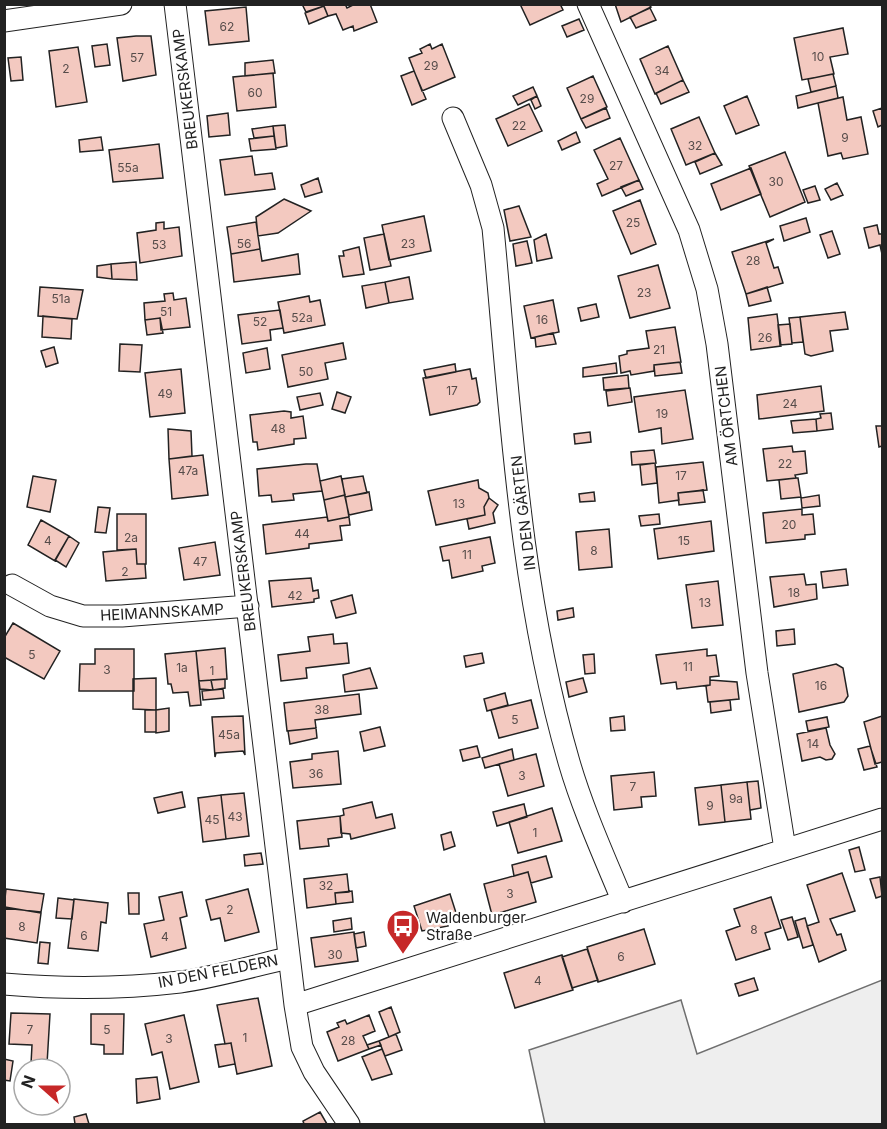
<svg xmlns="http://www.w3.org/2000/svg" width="887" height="1129" viewBox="0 0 887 1129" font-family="Inter,sans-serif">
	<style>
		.green { fill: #eee; stroke: #6f6f6f; stroke-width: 1.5 }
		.building { fill: #f3c9c0; stroke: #222; stroke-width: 1.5 }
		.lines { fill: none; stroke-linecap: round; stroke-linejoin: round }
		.street-casing { stroke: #222; stroke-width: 23 }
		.street { stroke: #fff; stroke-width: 21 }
		.labels { text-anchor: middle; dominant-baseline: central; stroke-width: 4.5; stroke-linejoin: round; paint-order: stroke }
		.number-label { font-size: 12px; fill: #564c4a }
		.street-label { font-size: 15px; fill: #222; stroke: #fff }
		.poi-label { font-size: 15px; fill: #222; stroke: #fff; text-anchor: start }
	</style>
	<rect width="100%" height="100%" fill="#fff"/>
	<path class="green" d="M882,980V1124H545L529,1050L681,1000L697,1054Z"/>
	<path class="building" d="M302,4H323L324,6L306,12Z
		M323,4H345L347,8L355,4H370L377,22L354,31L353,26L343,30L336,14L328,16Z
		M520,4H560L563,10L530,25Z
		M615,4H648L651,7L621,22Z
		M324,6L328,16L309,24L305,13Z
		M246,7L249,41L209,45L205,11Z
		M650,8L656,20L636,28L630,17Z
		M579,19L584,30L567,37L562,26Z
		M843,28L848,54L830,57L834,74L802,80L794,38Z
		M136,36H151L156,75L123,81L117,38Z
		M107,44L110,65L95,67L92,46Z
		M430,44L432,49L442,44L455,77L422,91L409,58L422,53L420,49Z
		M668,46L683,80L655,94L640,59Z
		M78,47L87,102L56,107L49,51Z
		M21,57L23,80L11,81L8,58Z
		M273,60L275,73L245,76V63Z
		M414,71L426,99L412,105L401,76Z
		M273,73L276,107L237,111L233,77Z
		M833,74L836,86L811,92L808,79Z
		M593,76L607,107L581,119L567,88Z
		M683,80L689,92L661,104L656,93Z
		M836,86L838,98L798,108L796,96Z
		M533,87L537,96L518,105L513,96Z
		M537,96L541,106L535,109L531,100Z
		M747,96L759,125L736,134L724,106Z
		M843,97L847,120L861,117L868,154L843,159L841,153L828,156L818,103Z
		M529,104L542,131L508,146L496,119Z
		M606,108L610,118L586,128L581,119Z
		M882,108V125L878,127L873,111Z
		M228,113L230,135L209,137L207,116Z
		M699,117L715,153L686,165L671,129Z
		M285,125L287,146L276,148L273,126Z
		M273,126L274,136L254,138L252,129Z
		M576,132L580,142L562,150L558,141Z
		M274,136L276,149L251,151L249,139Z
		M101,137L103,150L80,152L79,140Z
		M620,138L639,180L602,196L597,184L608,179L594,150Z
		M159,144L163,178L113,182L109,150Z
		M785,152L805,202L770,217L749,166Z
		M715,153L722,165L700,174L695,162Z
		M252,156L255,175L272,173L275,189L225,195L220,160Z
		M751,168L761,194L721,210L711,184Z
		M318,178L322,192L305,197L301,185Z
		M639,180L643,189L626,196L621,187Z
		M837,183L843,195L831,200L825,189Z
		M815,186L820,200L808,203L803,190Z
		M284,199L311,211L278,233L258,236L256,217Z
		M640,200L656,244L631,254L613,211Z
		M519,206L531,237L510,241L504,210Z
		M424,216L431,251L389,260L382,225Z
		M806,218L810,232L784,241L780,226Z
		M164,222V229L179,227L182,256L140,263L137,233L156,230V223Z
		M256,222L260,249L231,254L227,227Z
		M877,225L879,234H882V254L880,245L869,248L864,228Z
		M832,231L840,254L828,258L820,235Z
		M384,234L391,266L370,270L364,238Z
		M546,234L552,258L537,261L534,240Z
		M774,239L766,243L774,268L778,267L783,283L746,294L732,252Z
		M527,241L532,263L516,266L513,244Z
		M359,247L364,274L343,277L339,256H344L343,251Z
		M260,249L262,261L298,254L300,274L234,282L231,254Z
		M136,262L137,280L112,279L111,264Z
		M111,264L112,279L97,277V266Z
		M658,265L670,308L630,318L618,276Z
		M409,277L413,299L389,303L385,282Z
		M385,282L389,303L366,308L362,286Z
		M40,287L83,290L77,319L38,316Z
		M767,287L771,301L749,306L746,294Z
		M173,293L174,300L186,298L190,327L161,330L160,318L145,320L144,303L165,301L164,294Z
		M309,296L310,302L320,300L325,325L284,333L278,302Z
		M553,300L559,332L531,338L524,306Z
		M596,304L599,317L581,321L578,308Z
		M280,310L283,328L270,330L271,340L242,344L238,315Z
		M845,312L848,329L830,331L833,351L811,356L805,354L800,317Z
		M777,314L781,346L751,350L748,318Z
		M43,316L72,319L71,339L42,337Z
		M800,317L803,342L792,343L789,318Z
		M160,318L163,333L147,335L145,320Z
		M790,324L792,344L780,345L778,325Z
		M675,327L681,362L654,365V371L631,375L630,371L621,373L619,356L627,354V351L649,348L646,331Z
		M553,333L556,344L536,347L535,337Z
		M343,343L346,359L325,363L328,379L288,387L282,355Z
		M120,344L142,345L140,372L119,371Z
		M54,347L58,363L46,367L41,351Z
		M267,348L270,369L246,373L243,353Z
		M680,362L682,373L655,376L654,365Z
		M616,363L617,373L583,377V368Z
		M455,364L456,372L426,378L424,370Z
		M181,369L185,413L150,417L145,373Z
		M470,369L472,379L476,378L480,402L477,405L430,415L423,378Z
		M628,375L629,388L604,390L603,378Z
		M821,386L824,411L759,419L757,395Z
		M630,388L632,402L608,406L606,391Z
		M685,390L693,439L662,444L661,428L639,432L634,397Z
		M337,392L351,397L345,413L332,409Z
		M320,393L323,405L300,410L297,397Z
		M284,411L291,412V418L303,416L306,438L294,439V444L258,450L257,442H253L250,415Z
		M831,413L833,429L817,431L816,419L821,418L820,414Z
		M816,419L817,431L793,433L791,421Z
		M876,426H882V446L879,447Z
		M168,429L191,431L192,456L169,459Z
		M590,432L591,442L575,444L574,434Z
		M792,446L793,452L805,451L807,473L795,475L796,478L767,481L763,449Z
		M654,450L656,463L632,465L631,452Z
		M203,455L208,495L172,499L169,459Z
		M703,462L707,490L678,493L679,500L659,503L656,467Z
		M655,463L657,483L642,485L640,465Z
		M306,464H317L322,491L293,494L294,500L272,502L271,495L259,496L257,469Z
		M33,476L56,480L50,512L27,507Z
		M341,476L345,495L324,500L320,481Z
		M363,476L367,493L345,497L342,479Z
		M796,478H798L801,497L781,499L779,480Z
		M478,480L479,488L488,493L489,498L484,507L485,515L436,525L428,491Z
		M703,490L705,502L679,505L678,493Z
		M369,492L372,510L349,515L345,497Z
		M594,492L595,501L580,502L579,494Z
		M345,495L349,517L328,521L324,500Z
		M819,495L820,506L802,508L801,498Z
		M489,498L498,505L493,513L495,523L469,529L467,519L485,515L484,507Z
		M98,507L110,508L106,533L95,532Z
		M802,509V515L813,514L815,534L805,535V539L766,543L763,513Z
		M117,514H146V564H137L136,549L117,550Z
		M659,514L660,524L641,526L639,516Z
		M327,517L328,521L349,517L350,525L340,526L342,540L309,544V548L266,554L263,525Z
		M41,520L69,536L55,561L28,545Z
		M711,521L714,551L658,559L654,529Z
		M609,529L612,567L579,570L576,532Z
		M69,536L79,543L66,567L55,560Z
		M490,537L495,563L482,566L483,571L452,578L449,560L443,561L440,547Z
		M215,542L220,575L184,580L179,548Z
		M136,549L137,564H145L146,578L106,581L103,552Z
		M846,569L848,585L823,588L821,572Z
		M804,574L806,585L816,584L817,599L774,607L770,577Z
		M311,578L313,591L318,590L319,598L314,599V602L272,607L269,581Z
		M718,581L723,625L692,628L686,585Z
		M352,595L356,613L336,618L331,601Z
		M573,608L574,617L558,620L557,611Z
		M13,623L60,651L44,679L4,657V638Z
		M794,629L795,644L777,646L776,631Z
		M333,634L334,644L347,643L349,663L306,668L307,678L281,681L278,655L310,651L308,637Z
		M225,648L227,679L199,681L196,651Z
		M95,649H134V691H79L80,664H95Z
		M707,649V656L716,655L719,676L710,677V685L677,689L676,682L661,684L656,655Z
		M196,651L201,705L190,706L188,692L173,693L171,684H168L165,654Z
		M482,653L484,663L466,667L464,656Z
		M594,654L595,673L585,674L583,655Z
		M836,664L843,668L848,696L844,702L799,712L793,674Z
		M370,668L377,688L345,692L343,675Z
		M156,678V710L133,709V679Z
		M583,678L587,692L569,697L566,682Z
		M225,679V688L213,690L211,680Z
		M211,680L213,690L200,689L199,681Z
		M710,680L737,682L739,699L708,702L706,686L710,685Z
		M223,689L224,698L203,700L202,691Z
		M505,693L508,705L487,711L484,699Z
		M359,694L361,714L315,720L316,728L287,731L284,703Z
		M531,700L538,728L499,738L491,710Z
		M730,700L731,710L711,713L710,702Z
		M169,708V731L156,733V710Z
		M145,710H156V732H145Z
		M243,716L245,755L243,751L216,753L215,757L212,717Z
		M624,716L625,730L611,731L610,718Z
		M882,716V762L875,764L864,722Z
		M827,717L829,727L808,731L806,721Z
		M380,727L385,746L364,751L360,732Z
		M316,728L317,738L290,744L288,731Z
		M826,728L830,745L835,754L832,759L826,760L820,757L802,761L797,734Z
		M477,746L480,757L463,761L460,750Z
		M870,746L877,767L864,770L858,749Z
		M512,749L514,760L485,768L482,758Z
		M338,751L341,784L293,788L290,762L312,759V754Z
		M536,754L544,786L508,796L499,764Z
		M654,772L656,796L641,797L642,807L614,810L611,776Z
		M758,781L761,808L750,810L747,782Z
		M747,782L751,819L725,822L721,785Z
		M721,785L725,822L699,825L695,788Z
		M182,792L185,807L158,813L154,798Z
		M244,793L249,836L226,839L221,795Z
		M221,795L226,839L203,842L198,798Z
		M372,802L376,818L392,814L395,828L351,839L350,834L341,833L340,816L344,815L343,809Z
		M524,804L527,817L497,826L493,812Z
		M552,808L562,841L518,853L509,822Z
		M340,816L342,837L328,839L329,846L300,849L297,821Z
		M451,832L455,846L444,850L441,835Z
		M859,847L865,870L855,872L849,850Z
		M261,853L263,864L245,866L244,855Z
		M546,856L552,877L531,883L528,872L514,876L512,865Z
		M528,872L536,902L492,915L484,884Z
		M842,873L855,911L830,919L837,935L841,934L846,950L819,962L807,926L819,922L807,885Z
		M347,874L349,892L335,893L336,904L307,908L304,879Z
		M880,877L882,896L876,898L870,879Z
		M6,889L44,894L41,912L4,908Z
		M248,889L259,932L225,941L220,918L211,920L206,900Z
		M352,891L353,902L336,904L335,893Z
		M182,892L187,916L180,918L186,948L151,957L144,924L164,920L159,897Z
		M128,893H139V914H129Z
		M450,894L458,919L447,923L448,926L422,931L414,906Z
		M771,897L781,928L765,933L770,949L736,960L726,931L740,926L734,909Z
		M58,898L74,900L72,919L56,918Z
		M74,899L108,903L106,923L101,922L98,951L68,948Z
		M5,907L41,913L37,943L4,938Z
		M792,917L798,937L788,940L781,920Z
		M351,918L352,929L334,932L333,921Z
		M805,918L813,945L803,948L795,921Z
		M644,929L655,964L598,982L587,947Z
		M354,932L358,961L315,967L311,938Z
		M364,932L366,946L356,948L354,934Z
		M40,942L50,943L48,964L38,963Z
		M587,949L598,980L572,988L562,957Z
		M562,955L573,990L515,1008L504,973Z
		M754,978L758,990L739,996L735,984Z
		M258,998L272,1066L237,1074L231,1043L225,1044L217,1005Z
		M391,1007L400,1032L389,1037L379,1012Z
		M11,1013L50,1014L47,1064H31L32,1045L9,1044Z
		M91,1014H124L123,1054H104V1045L91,1044Z
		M184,1015L199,1082L170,1089L162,1052L152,1055L145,1024Z
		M369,1015L375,1031L363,1036L369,1049L338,1061L327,1032L339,1027L337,1023L345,1020L347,1024Z
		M396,1034L402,1050L385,1056L379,1041Z
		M379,1041L381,1045L369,1049L367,1045Z
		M231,1043L235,1064L219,1067L215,1045Z
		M382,1049L392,1074L372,1080L362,1057Z
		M4,1059L13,1061L10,1081L4,1080Z
		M157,1077L160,1099L137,1103L136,1079Z
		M320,1112L327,1124H304L303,1121Z
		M86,1114L89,1124H75L74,1117Z"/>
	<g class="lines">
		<g class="street-casing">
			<path id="street" d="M175,4L295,1005L302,1047L314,1072L349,1124
				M588,4L689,230L707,289L717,344L757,673L785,849
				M4,21L121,4
				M453,118L481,185L493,228C510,406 519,590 569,762C583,810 604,856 623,902
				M12,585L50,606L83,616H122L248,606
				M4,984C63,989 121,989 180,982C216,977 253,966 288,958
				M295,1005L882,819"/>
		</g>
		<use href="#street" class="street"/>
	</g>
	<defs>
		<g id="bus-pin" transform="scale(1.725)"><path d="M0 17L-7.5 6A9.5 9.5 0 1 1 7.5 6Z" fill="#c62828" stroke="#fff"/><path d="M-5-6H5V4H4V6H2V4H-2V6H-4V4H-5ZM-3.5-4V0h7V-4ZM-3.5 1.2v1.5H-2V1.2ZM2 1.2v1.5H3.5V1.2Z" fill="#fff"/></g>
	</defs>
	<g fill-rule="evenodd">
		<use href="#bus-pin" x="403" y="926"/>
	</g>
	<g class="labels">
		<g class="number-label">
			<text x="227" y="26">62</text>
			<text x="818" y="56">10</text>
			<text x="137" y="57">57</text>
			<text x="431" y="65">29</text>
			<text x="66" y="68">2</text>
			<text x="662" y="70">34</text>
			<text x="255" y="92">60</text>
			<text x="587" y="98">29</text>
			<text x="519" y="125">22</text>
			<text x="845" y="137">9</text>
			<text x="695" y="145">32</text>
			<text x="616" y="165">27</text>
			<text x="128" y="167">55a</text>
			<text x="776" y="181">30</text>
			<text x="633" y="222">25</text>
			<text x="244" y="243">56</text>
			<text x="408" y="243">23</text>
			<text x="159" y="244">53</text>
			<text x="753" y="260">28</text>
			<text x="644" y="292">23</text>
			<text x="61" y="298">51a</text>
			<text x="166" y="311">51</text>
			<text x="302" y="317">52a</text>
			<text x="542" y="319">16</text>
			<text x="260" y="321">52</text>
			<text x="765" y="337">26</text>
			<text x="659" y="349">21</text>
			<text x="306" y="371">50</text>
			<text x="452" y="390">17</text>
			<text x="165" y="393">49</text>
			<text x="790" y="403">24</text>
			<text x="662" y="413">19</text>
			<text x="278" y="428">48</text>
			<text x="785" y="463">22</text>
			<text x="188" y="470">47a</text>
			<text x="681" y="475">17</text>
			<text x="459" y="503">13</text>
			<text x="789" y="524">20</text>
			<text x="302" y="533">44</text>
			<text x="131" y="537">2a</text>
			<text x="48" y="540">4</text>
			<text x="684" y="540">15</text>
			<text x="594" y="550">8</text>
			<text x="467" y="554">11</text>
			<text x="200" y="561">47</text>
			<text x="125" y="571">2</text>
			<text x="794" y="592">18</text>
			<text x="295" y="595">42</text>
			<text x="705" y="602">13</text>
			<text x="32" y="654">5</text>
			<text x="688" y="666">11</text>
			<text x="182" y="667">1a</text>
			<text x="107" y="669">3</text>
			<text x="212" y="670">1</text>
			<text x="821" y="685">16</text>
			<text x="322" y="709">38</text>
			<text x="515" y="719">5</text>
			<text x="229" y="734">45a</text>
			<text x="813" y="743">14</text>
			<text x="316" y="773">36</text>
			<text x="522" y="775">3</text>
			<text x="633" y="786">7</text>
			<text x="736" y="798">9a</text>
			<text x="710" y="805">9</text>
			<text x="235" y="816">43</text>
			<text x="212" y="819">45</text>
			<text x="535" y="832">1</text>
			<text x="326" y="885">32</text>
			<text x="510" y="893">3</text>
			<text x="230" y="909">2</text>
			<text x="22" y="926">8</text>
			<text x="754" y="929">8</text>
			<text x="84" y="935">6</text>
			<text x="165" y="936">4</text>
			<text x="335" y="954">30</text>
			<text x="621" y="956">6</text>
			<text x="538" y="980">4</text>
			<text x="30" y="1029">7</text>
			<text x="107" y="1029">5</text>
			<text x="245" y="1037">1</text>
			<text x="169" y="1038">3</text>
			<text x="348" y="1040">28</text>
		</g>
		<g class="street-label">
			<text transform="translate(185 89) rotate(-97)">BREUKERSKAMP</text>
			<text transform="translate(726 416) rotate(-97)">AM ÖRTCHEN</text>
			<text transform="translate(523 513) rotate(-97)">IN DEN GÄRTEN</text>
			<text transform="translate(243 571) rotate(-97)">BREUKERSKAMP</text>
			<text transform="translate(162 612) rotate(-3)">HEIMANNSKAMP</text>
			<text transform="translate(218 971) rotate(-11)">IN DEN FELDERN</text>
		</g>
		<g class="poi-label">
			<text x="426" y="917">Waldenburger<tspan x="426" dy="17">Straße</tspan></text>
		</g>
	</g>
	<rect width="887" height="1129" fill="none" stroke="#222222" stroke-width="12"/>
	<g transform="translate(42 1087) rotate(291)"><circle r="28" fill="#ffffff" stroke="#a7a7a7" stroke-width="1.5"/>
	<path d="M0-4.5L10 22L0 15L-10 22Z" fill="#c62828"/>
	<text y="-9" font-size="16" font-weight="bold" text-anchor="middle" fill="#222222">N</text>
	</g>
</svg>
